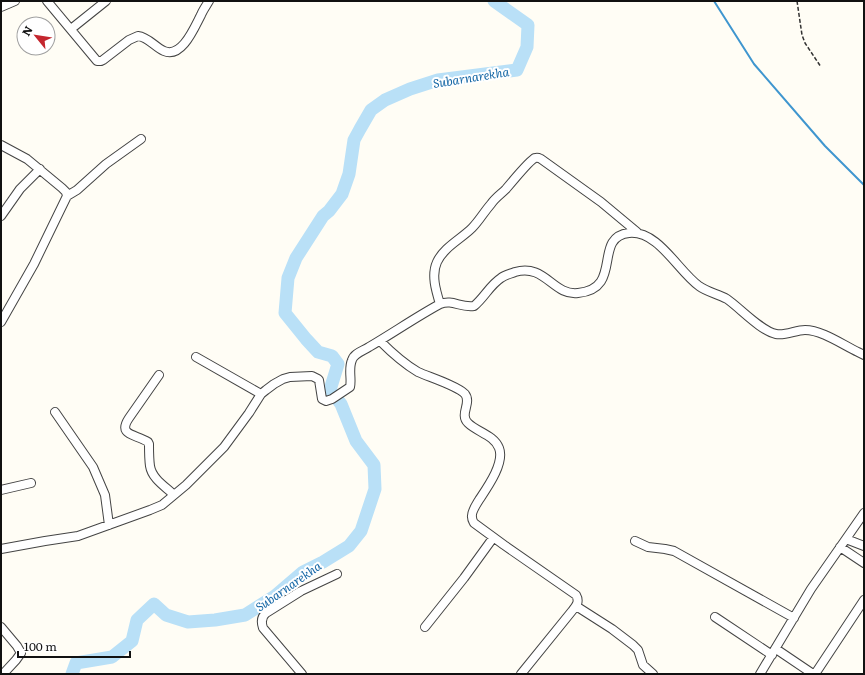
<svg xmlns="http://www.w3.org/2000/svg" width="865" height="675" viewBox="0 0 865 675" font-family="Literata,serif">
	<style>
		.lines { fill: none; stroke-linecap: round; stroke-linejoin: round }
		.stream { stroke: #3f96cf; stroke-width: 2 }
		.river { stroke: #b9e0f7; stroke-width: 13 }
		.minor-casing { stroke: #444; stroke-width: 10 }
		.path { stroke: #333; stroke-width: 1.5; stroke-dasharray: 4 2; stroke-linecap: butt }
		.minor { stroke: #fff; stroke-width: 8 }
		.labels { text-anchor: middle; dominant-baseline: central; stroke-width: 4; stroke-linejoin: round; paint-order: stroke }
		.water-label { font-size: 12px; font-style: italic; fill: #1768a6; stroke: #fff }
	</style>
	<rect width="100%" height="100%" fill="#fffdf5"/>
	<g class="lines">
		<path class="stream" d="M714,1L754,64L825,146L864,185"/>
		<path class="river" d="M72,674L76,663L112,657L132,641L137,620L154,604L166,615L188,622L215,620L245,615L275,596L303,572L323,562L349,546L361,531L375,489L374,465L356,441L341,404L330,390L338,364L332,356L318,352L306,339L285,313L288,278L296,258L323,216L329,211L342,194L349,174L354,140L360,129L371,110L385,100L410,89L438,80L517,70L527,47L528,25L494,1"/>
		<g class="minor-casing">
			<path id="minor" d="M47,1L97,61H101L103,60L129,40L138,36C148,37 155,47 164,51C182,59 195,26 201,15C203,10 206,6 209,1
				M1,7L15,1
				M71,29L106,1
				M1,145L27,159L62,188L66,192L67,196L34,264L1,322
				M67,196L77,190L106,164L141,139
				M1,216L20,189L40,169
				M440,304C436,291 431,275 437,262C444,247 461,239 472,228C479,221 484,212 491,204C495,198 501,194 506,189C511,183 530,160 535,158C538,157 539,158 541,159L601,202L637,232
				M380,341C390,351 406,365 418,372C429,377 458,386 465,394C472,403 459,414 468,423C477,432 494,435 499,448C505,463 487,488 479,500C476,505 471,512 472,517C472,520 473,521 474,523L504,545L576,595C580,602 576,606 572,611L521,674
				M196,357L261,394
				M159,375L129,418C117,436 136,434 148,442L149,444C149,451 149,459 150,466C152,479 166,487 174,495
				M55,412L93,467L105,495L109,525
				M1,490L31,483
				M846,539L864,546
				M635,541L648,547L665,549L674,551L794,618
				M840,547L864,563
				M1,549L45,541L78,536L150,510L162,505L186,485L224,447L249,413L261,394L266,390L274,384L283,379L290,377L312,376L318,379L319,380L322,399L326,401L332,399L350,387C352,379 348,369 352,360C354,353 363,351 369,347C393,333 416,317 440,304C453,299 460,308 474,306C484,298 490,285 501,278C505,275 510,274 515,272C545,263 553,296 578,293C624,289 592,237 629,233C658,230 678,271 699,286C707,292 718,294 727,299C740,308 761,331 776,334C785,336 796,330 805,330C822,330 843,345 858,352L864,355
				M576,606L612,629L633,645L638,650L643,665L653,674
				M715,617L772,655
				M1,627L17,646L21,653L16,660L3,674
				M425,627L464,578L493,538
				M776,649L813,674
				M302,674L263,628C261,622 261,617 266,613L301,591L337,574
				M760,674L811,589L864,513
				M815,674L864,600"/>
		</g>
		<path class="path" d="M797,1L802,35L805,43L821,67"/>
		<use href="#minor" class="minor"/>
	</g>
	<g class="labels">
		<g class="water-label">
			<text transform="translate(471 77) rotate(-9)">Subarnarekha</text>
			<text transform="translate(288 586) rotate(-35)">Subarnarekha</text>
		</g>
	</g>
	<rect width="865" height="675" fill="none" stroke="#111111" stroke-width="4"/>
	<g transform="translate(36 36) rotate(300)"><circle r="19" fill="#ffffff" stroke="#a0a0a0"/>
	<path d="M0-3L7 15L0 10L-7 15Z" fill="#c4262e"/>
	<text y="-6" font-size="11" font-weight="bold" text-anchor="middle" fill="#111111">N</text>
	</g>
	<path d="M18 651v6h112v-6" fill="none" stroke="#111111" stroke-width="2"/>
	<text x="24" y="651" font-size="12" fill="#111111" stroke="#ffffff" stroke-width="3" paint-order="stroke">100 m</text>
</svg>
